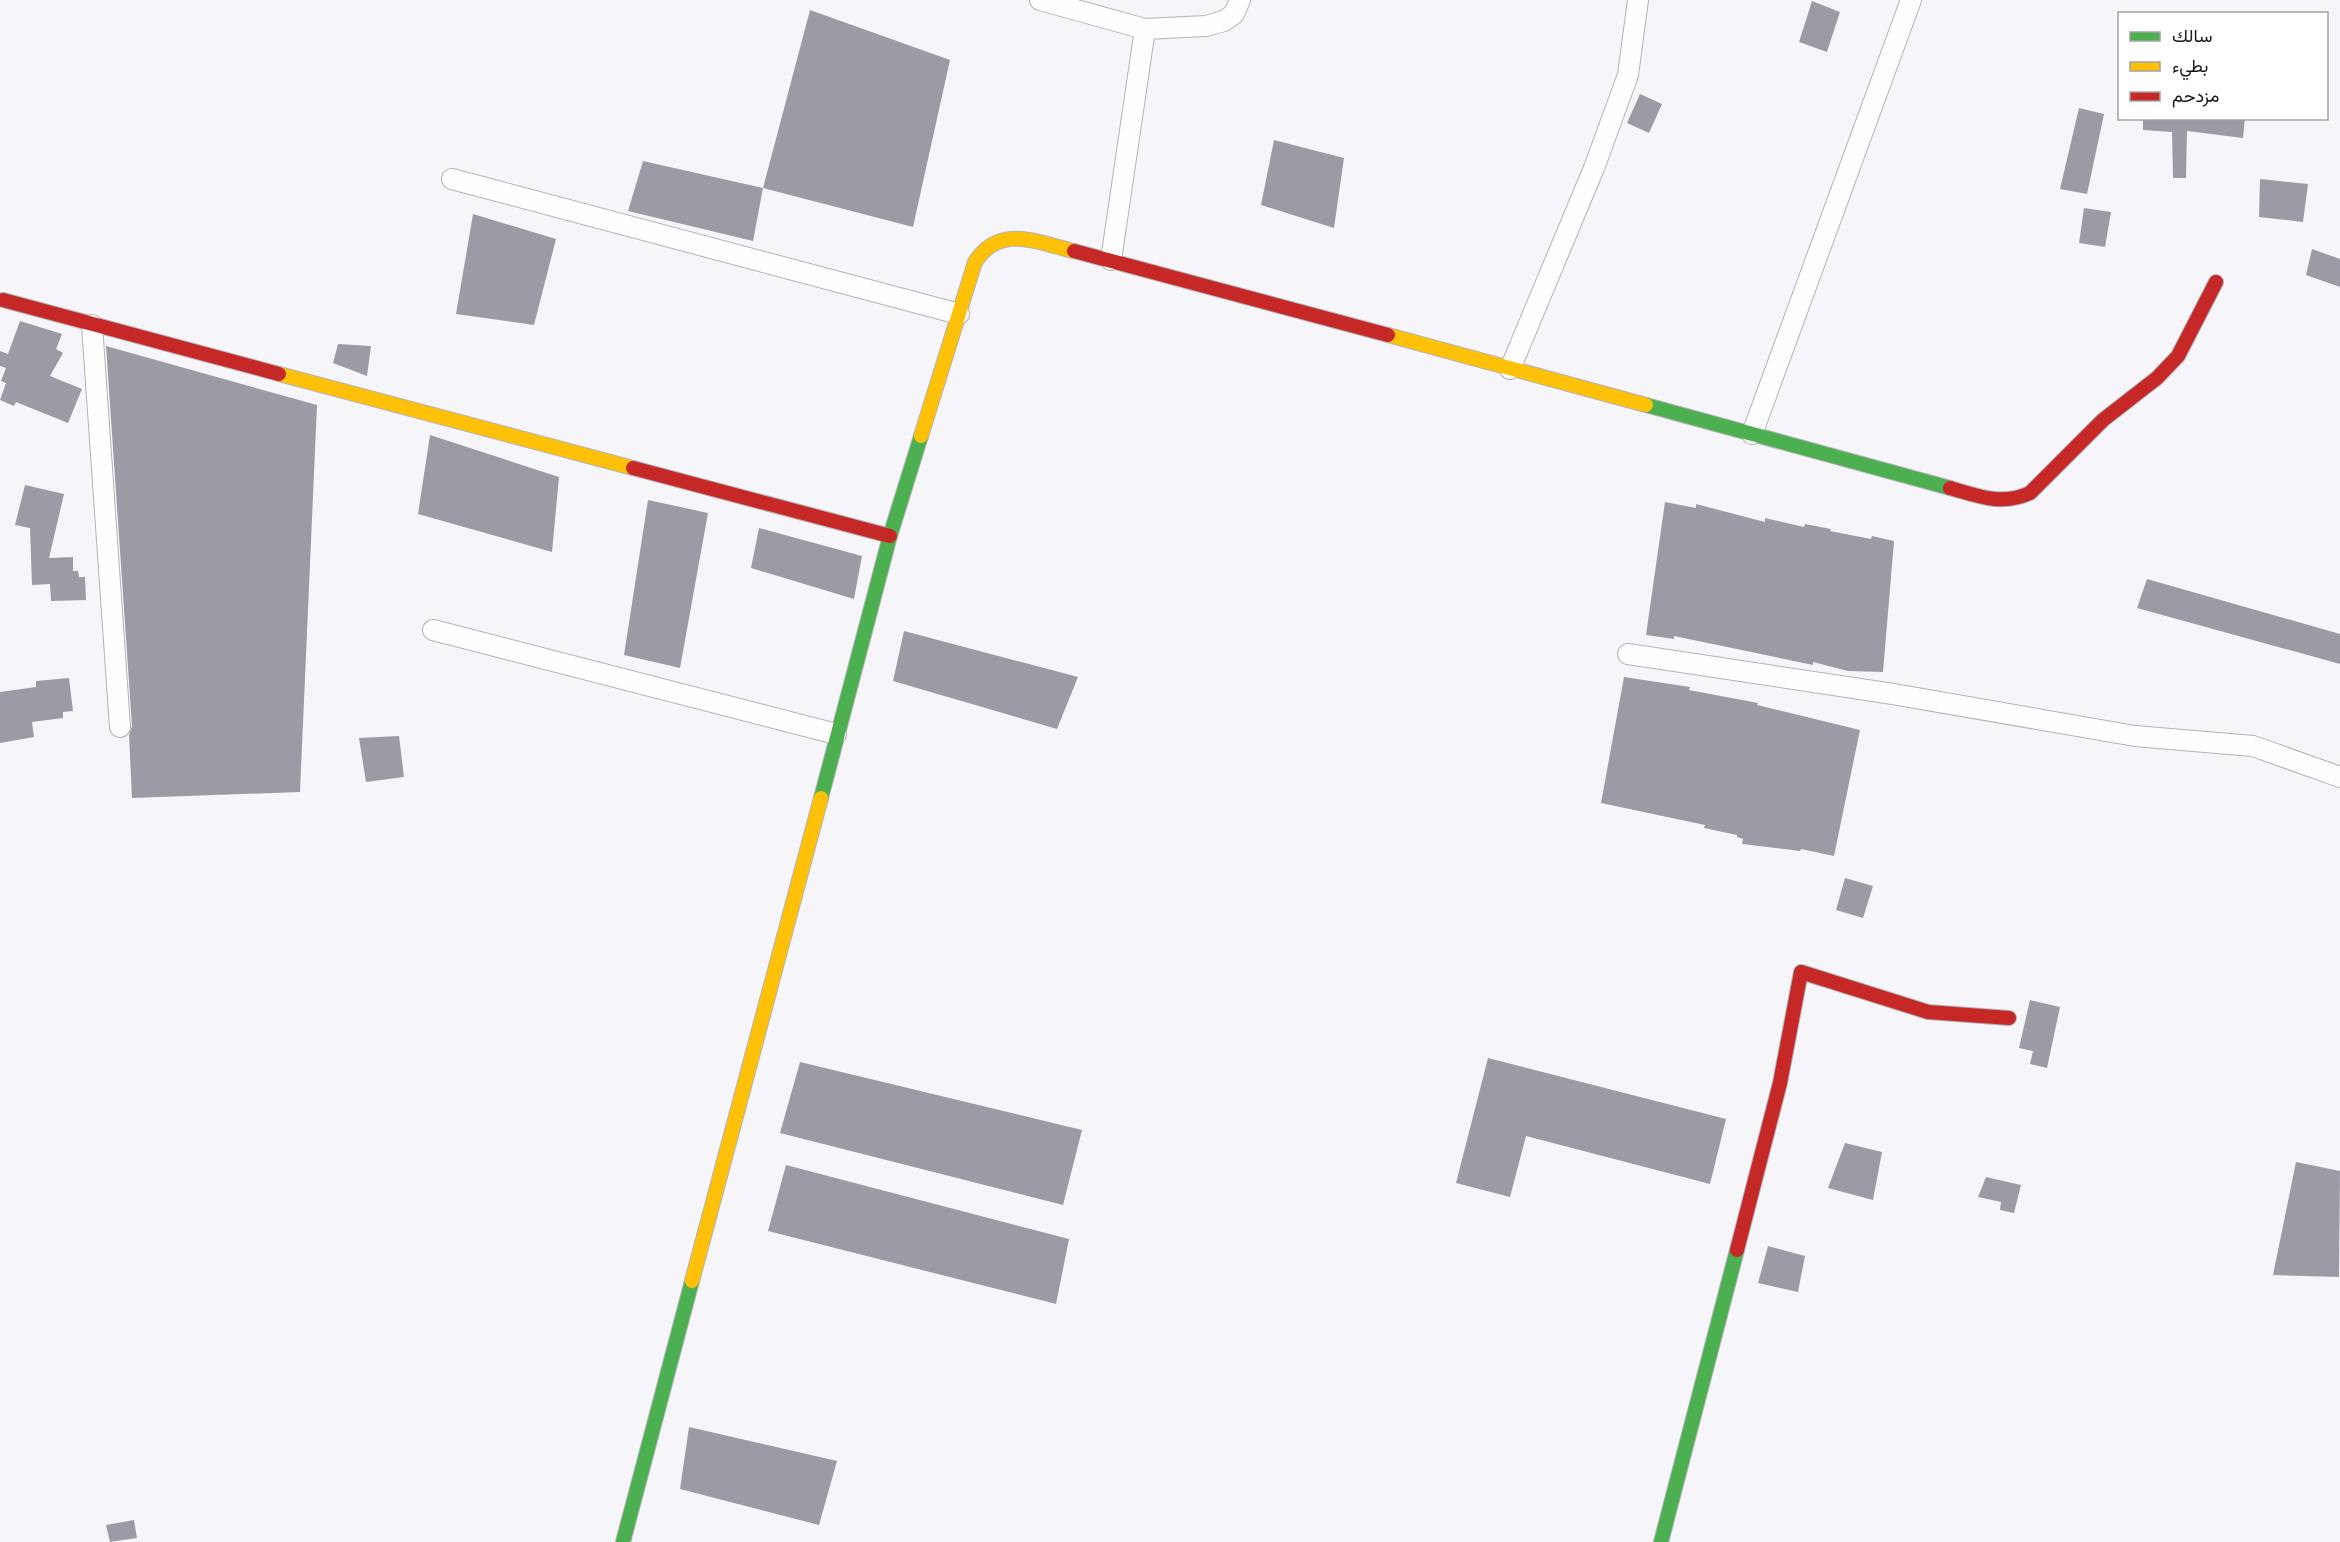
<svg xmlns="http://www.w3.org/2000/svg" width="2340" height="1542" viewBox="0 0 2340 1542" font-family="Figtree,Vazirmatn,sans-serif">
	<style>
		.building { fill: #9b9ba5 }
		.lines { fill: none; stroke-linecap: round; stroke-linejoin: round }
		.street-casing { stroke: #b2b3b6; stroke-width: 22 }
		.fast-casing { stroke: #b2b3b6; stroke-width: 16 }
		.slow-casing { stroke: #b2b3b6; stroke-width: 16 }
		.jam-casing { stroke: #b2b3b6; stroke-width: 16 }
		.street { stroke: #fefefe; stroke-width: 20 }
		.fast { stroke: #4caf50; stroke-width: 14 }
		.slow { stroke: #ffc107; stroke-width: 14 }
		.jam { stroke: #c62828; stroke-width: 14 }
	</style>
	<rect width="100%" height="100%" fill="#f6f6fa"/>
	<path class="building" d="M1812,1L1840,12L1827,52L1799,42Z
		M810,10L950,60L913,227L763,188Z
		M1640,94L1662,104L1649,133L1627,123Z
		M2079,108L2104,114L2087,194L2060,189Z
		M2143,118H2245L2243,138L2187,131L2186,178H2173L2172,132L2143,130Z
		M1274,140L1344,158L1334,228L1261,205Z
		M643,161L763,188L753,241L628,211Z
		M2260,179L2308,184L2303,222L2259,217Z
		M2084,208L2111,212L2105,247L2079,243Z
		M473,214L556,239L534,325L456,314Z
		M2312,249L2340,259V287L2306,275Z
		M20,321L62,334L56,349L63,353L50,376L82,389L68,423L16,402L14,406L0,400L6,383L1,381L6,368L0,366V351L8,354Z
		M338,344L371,346L367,376L333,363Z
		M106,346L317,405L300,792L132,798L129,735L132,726Z
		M430,435L559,477L552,552L418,514Z
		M25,485L64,494L49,558L73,557V571H78L79,577H85L86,600L51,601L50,584L32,585L30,528L15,525Z
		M648,500L708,513L680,668L624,655Z
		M1665,502L1696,508V504L1765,522V518L1804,527L1805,524L1831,529L1830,531L1871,539L1872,536L1894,541L1883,672L1848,671L1813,662V665L1674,636V639L1646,635Z
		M759,528L862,556L854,599L751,568Z
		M2147,579L2340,634V664L2137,608Z
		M904,631L1078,677L1057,729L893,681Z
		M1624,677L1690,687L1689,690L1758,703L1757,705L1860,730L1834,856L1801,849L1800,851L1742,844L1743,839L1737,837V835L1704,828L1705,825L1601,803Z
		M69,678L73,711L63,712V718L32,722L34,737L0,743V692L36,687V681Z
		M399,736L404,777L366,782L359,738Z
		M1845,878L1873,886L1863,918L1836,910Z
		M2030,1000L2060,1007L2047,1068L2030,1064L2033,1051L2019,1048Z
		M1488,1058L1726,1119L1710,1184L1526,1136L1510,1197L1456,1183Z
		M800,1062L1082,1130L1063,1205L780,1133Z
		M1845,1143L1882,1152L1873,1200L1828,1188Z
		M2296,1162L2340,1171L2339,1277L2273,1275Z
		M786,1165L1069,1239L1056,1304L768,1231Z
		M1986,1177L2021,1185L2014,1213L2000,1210L2001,1202L1978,1197Z
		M1768,1246L1805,1256L1798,1292L1758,1283Z
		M689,1427L837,1461L819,1525L680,1489Z
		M134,1520L137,1538L110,1542L106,1525Z"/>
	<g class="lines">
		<g class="street-casing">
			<path id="street" d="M1040,0L1145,29L1206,26L1224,21L1234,14L1240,0
				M452,179L959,314
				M1111,260L1145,29
				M92,325L120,727
				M1510,369L1594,168L1628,75L1638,0
				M1752,434L1911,0
				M433,630L836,734
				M1628,654L1893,694L2135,736L2253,746L2340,777"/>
		</g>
		<g class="fast-casing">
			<path id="fast" d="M1646,405L1950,488
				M821,798L890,536L921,436
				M623,1542L692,1281
				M1661,1542L1737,1250"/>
		</g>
		<g class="slow-casing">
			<path id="slow" d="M1388,335L1646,405
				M279,374L633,468
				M921,436L975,262C1000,223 1038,243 1074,251
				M692,1281L821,798"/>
		</g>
		<g class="jam-casing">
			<path id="jam" d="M1074,251L1388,335
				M3,300L279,374
				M633,468L890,536
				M1950,488C1978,496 2002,506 2030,493L2103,420L2157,378L2178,356L2216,282
				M1737,1250L1780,1083L1801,972L1928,1012L2009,1018"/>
		</g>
		<use href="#street" class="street"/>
		<use href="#fast" class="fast"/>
		<use href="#slow" class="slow"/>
		<use href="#jam" class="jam"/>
	</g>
	<rect x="2118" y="12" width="210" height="108" fill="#ffffff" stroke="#a3a3a3" stroke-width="1.5"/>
	<rect x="2130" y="32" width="30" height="9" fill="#4caf50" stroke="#a3a3a3" stroke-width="1.5"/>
	<text x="2172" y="42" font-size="18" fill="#18181a">سالك</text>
	<rect x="2130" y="62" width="30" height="9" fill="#ffc107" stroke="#a3a3a3" stroke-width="1.5"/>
	<text x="2172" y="72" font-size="18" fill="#18181a">بطيء</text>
	<rect x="2130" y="92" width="30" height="9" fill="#c62828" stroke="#a3a3a3" stroke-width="1.5"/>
	<text x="2172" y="102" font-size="18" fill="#18181a">مزدحم</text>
</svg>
